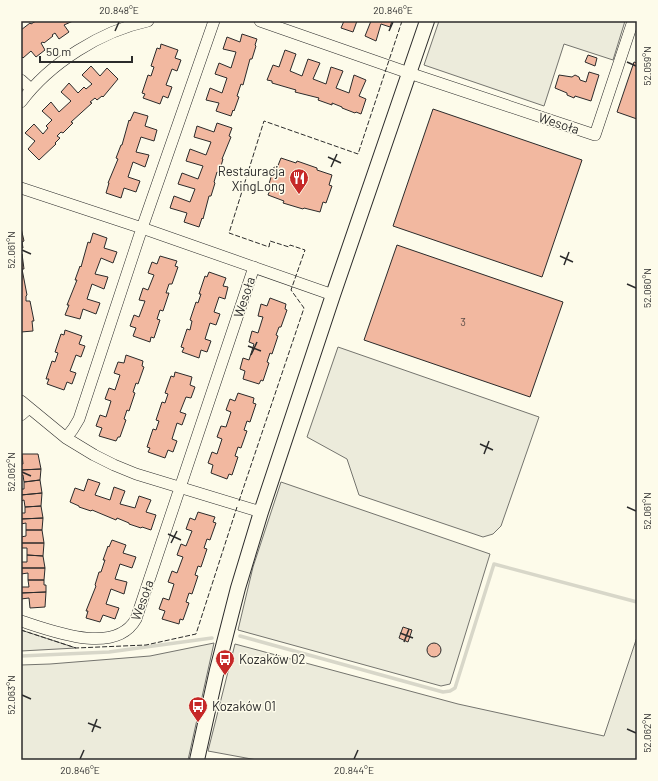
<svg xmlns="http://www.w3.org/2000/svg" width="658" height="781" viewBox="0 0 658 781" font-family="Barlow,sans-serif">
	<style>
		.green { fill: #ecebdb; stroke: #74746e }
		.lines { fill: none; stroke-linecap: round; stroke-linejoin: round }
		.stream { stroke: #d8d7c9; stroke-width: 3.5 }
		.building { fill: #f2b8a0; stroke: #2b2b2b }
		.minor-casing { stroke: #2b2b2b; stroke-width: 12 }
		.tertiary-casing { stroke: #2b2b2b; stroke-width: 16 }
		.minor { stroke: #fdfbea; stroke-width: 11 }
		.tertiary { stroke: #fdfbea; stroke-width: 14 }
		.fence { stroke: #2b2b2b; stroke-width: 1; stroke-dasharray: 5 2; stroke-linecap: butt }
		.ticks { fill: none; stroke: #2b2b2b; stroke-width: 1.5 }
		.labels { text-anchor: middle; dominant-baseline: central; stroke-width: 3; stroke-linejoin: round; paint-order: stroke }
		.number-label { font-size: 11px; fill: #5d4e48 }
		.street-label { font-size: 13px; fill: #2b2b2b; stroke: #fdfbea }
		.poi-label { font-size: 13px; fill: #2b2b2b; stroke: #fdfbea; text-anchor: start }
		.neatline { fill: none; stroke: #2b2b2b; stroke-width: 1.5 }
		.ticks-label { font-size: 10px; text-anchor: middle; fill: #2b2b2b }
	</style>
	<rect width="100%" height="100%" fill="#fdfbea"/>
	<path class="green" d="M439,21H625L613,60L564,44L544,106L424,65Z
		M338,347L539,417L501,526L493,534L483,537L359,495L347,459L307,437Z
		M281,482L490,554L450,684L441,686L238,630L253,567Z
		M21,630L76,648L21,651Z
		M637,637V760H257L208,751L235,644L458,704L604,736Z
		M214,643L188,760H21V665L50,664L150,656Z"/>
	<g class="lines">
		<path class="stream" d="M240,636L443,692L450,691L455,688L494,564L637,602
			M21,656L109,652L212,638"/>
	</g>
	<path class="building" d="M36,21H73L64,25L69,32L59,39L55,33L52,35L53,36L44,43L43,42L41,43L45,50L36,57L31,51L23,58L21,56V30L30,23L31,24Z
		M344,21H357L353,32L341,28Z
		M371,21H392L390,27L381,24L376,41L365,36Z
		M242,34L257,39L255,45L256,46L252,59H250L243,85L241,84L237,96L239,97L234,111L233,110L231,116L216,111L219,103L206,100L210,88L222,93L227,78L215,74L219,63L231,68L236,52L223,49L227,37L240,42Z
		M161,44L178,50L175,58L181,60L177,71L172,69L166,85L172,87L168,98L163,96L160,104L143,98L145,94L142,93L148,75L151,76L154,67L151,66L157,48L160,49Z
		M285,50L296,54L290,71L302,76L308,59L320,63L313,79L326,84L331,67L343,71L336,88L349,93L354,75L366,80L359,96L366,99L361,114L356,112L355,113L342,108V107L332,103V105L318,100L319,98L295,92L296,90L272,83V81L267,80L273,65L279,67Z
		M588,55L597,58L595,66L585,62Z
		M634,62L637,63V119L617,112Z
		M91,66L100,76L107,68L118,79L103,97L102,96L97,100L95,98L90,102L92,103L71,122L73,123L63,133L61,132L57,136L60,138L55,143L56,144L39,160L28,149L35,141L25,133L34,124L43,134L48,128L46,126L52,120L42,111L51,102L59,112L71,101L61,92L69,83L78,93L84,87L86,89L92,84L82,75Z
		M589,72L599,75L591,101L575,96L574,98L567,95V93L555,88L559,75L572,77L575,75L579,77L580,80L586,82Z
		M433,109L582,160L542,277L393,226Z
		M134,112L148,116L145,126L157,130L154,141L141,137L136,152L149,155L145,167L133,162L128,177L140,181L136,192L124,188L121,198L106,193L109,183H108L118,159L116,158L121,145H122L129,120L130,121Z
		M217,123L232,128L229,136L231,137L222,159H223L219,173L217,172L214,182L215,183L211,196H209L203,219L202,218L199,227L184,222L187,213L170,208L174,196L190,202L195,189L178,184L182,173L198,179L203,166L186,161L190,149L206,155L211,142L194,137L197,126L214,132Z
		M281,158L296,163L297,161L317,168V170L332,175L329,185L332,186L326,203L323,202L320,212L304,208L303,209L283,203L284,201L268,195L272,185L269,184L274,167L277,168Z
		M21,228L24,241L22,242L23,248H21Z
		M93,233L107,238L104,248L117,252L113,263L101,258L95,274L108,277L104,289L92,284L87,299L100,303L96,314L83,309L80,319L65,315L69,305H67L77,280H75L80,266L81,267L88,242L90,243Z
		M397,245L563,302L530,397L364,340Z
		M22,254L24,269H22L27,295L26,296V301H30L34,321H32L33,331L21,332Z
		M160,256L177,261L175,266L178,267L172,284H169L166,293H169L163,311L160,310L157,319L160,320L154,338L151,337L150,342L133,336L136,328L130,326L134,315L139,317L145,301L139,300L143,288L148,290L154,275L148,273L152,262L157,264Z
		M209,272L226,278L223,286L228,287L225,299L219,297L214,312L220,314L216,325L210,323L205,339L211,341L207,352L201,350L199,358L182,352L184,348L181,347L187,329L190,330L192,321L190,320L196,302L198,303L201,294H199L205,276L207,277Z
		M270,298L286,304L285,309L287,310L281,327H279L276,335L278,336L272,354L270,353L267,362L269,363L263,381L261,380L259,384L243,379L245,371L240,369L243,358L249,360L254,344L249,342L252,331L258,333L263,317L258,316L261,304L267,306Z
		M65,330L82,336L79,344L85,346L81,357L76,355L70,371L76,373L72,384L67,382L64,390L47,384L49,379H46L52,361L55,362L58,353L55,352L61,334L64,335Z
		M126,355L143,361L142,366L144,367L138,384L136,383L133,392L135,393L129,411L127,410L124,419L126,420L120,437H118L116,441L99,436L102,428L96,426L100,415L106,417L111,401L105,399L109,388L115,390L120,375L114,373L118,362L124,363Z
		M175,372L192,377L190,385L195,387L191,398L186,397L180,412L186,414L182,425L177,423L172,439L177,441L173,452L168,450L165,458L148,452L150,448L147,447L153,429L156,430L159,421L156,420L162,402L165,403L168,394L165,393L171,376L174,377Z
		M238,393L254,398L253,403L256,404L250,422L247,421L244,430L247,431L241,448L238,447L235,456L238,457L232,475L229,474L227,479L211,473L213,465L208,463L212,452L217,454L222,439L217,437L221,426L226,427L231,412L226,410L230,399L235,401Z
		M22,454H38L41,469L21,470V464H23Z
		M41,469L40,480L24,482L23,475H21V470Z
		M88,479L100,483L95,495L110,500L114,487L125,491L120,504L135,508L139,496L151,500L146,512L156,515L151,530L142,527L141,528L129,524V523L117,518L116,520L92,510L91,511L79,507V506L70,502L75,488L84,491Z
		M40,480L42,493L21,495V489H24V482Z
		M42,493L41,506L25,507L24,500L21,501V495Z
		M41,506L43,518L21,519V513H25V507Z
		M198,512L215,517L213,522L216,523L210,540L207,539L204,548L207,549L201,567L198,566L195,575L198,576L192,594L189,593L186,602L189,603L183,620L180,619L179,624L162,619L165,611L159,609L163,598L169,600L174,584L168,582L172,571L177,573L183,557L177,555L181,544L186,546L192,531L186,529L190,518L195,520Z
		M43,518L42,530H26V523L21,524V519Z
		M26,530H42L44,543H21V537L26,536Z
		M112,540L126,545L123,553L136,557L132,568L120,564L115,579L127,582L124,594L111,589L106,604L119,608L115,619L103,615L100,622L86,618L88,611H86L96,586L95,585L99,572H101L105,560H103L108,546L109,547Z
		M21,543H44L43,556L27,555V548H21Z
		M27,555L43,556L45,568H21V562H27Z
		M21,568H45L44,580H28V573L21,574Z
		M28,580H44V585H46V592L21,593V587H29Z
		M46,592L45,607L30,608L29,598L21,599V593Z
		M403,627L412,630L408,642L399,638Z
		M427 650a7 7 0 1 1 14 0a7 7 0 1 1-14 0Z"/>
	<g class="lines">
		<g class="minor-casing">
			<path id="minor" d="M260,21L409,73L595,135L633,21
				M21,80L31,89
				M21,102C50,63 101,31 148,21
				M21,188L142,228L333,295
				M21,401L66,438L94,455L114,465L136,474L261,512
				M21,415L29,408
				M66,438L73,429L79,419L142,228L214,21
				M21,621C52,631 115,656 136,619L254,267"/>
		</g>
		<g class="tertiary-casing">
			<path id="tertiary" d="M197,760L217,670L238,588L261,512L333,295L427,21"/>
		</g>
		<use href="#minor" class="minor"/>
		<use href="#tertiary" class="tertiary"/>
		<path class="fence" d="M239,501L304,308L291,290L305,250L290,245L289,247L270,241L269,247L229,233L264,121L358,154L402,21
			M21,630L76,648L146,645L196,634L237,507"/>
	</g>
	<path class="ticks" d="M115,31L119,22M389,31L393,22M627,62L636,66M328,157L341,163M331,167L337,154M22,250L31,254M560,256L573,262M564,265L569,252M627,284L636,288M248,346L261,351M251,355L257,342M480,444L493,450M484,454L489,441M22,472L31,476M627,507L636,511M168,534L181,540M171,543L177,531M400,633L413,638M404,642L409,629M22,695L31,699M88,723L101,728M627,729L636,733M92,732L97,719M80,759L84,750M354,759L358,750"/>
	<defs>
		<g id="restaurant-pin" transform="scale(1)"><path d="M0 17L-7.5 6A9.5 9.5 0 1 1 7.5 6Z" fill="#c62828" stroke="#fdfbea"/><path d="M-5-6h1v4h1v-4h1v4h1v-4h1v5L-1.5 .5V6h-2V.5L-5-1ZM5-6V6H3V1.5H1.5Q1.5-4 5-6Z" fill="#fff"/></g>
		<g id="bus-pin" transform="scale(1)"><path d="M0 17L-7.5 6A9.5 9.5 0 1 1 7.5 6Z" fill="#c62828" stroke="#fdfbea"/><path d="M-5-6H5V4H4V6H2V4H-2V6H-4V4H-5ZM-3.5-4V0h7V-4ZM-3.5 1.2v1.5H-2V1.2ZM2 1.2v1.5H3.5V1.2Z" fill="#fff"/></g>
	</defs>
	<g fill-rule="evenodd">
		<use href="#restaurant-pin" x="299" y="178"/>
		<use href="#bus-pin" x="225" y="659"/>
		<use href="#bus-pin" x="198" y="706"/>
	</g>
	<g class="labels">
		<g class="number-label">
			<text x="463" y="321">3</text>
		</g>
		<g class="street-label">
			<text transform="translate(559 123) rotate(18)">Wesoła</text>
			<text transform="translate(244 297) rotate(-72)">Wesoła</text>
			<text transform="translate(142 600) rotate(-70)">Wesoła</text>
		</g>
		<g class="poi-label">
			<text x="285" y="171" text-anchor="end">Restauracja<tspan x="285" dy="15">XingLong</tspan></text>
			<text x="239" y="659">Kozaków 02</text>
			<text x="212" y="706">Kozaków 01</text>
		</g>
	</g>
	<rect width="658" height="781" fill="none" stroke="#fdfbea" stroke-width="44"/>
	<path d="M40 56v6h92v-6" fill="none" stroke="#2b2b2b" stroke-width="2"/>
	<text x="46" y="56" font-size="12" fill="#2b2b2b" stroke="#fdfbea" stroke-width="3" paint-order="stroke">50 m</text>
	<rect x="22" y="22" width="614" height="737" class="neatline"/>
	<g class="ticks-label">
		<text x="119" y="14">20.848°E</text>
		<text x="393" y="14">20.846°E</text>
		<text transform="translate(647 66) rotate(-90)" y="4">52.059°N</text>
		<text transform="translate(11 250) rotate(-90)" y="4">52.061°N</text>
		<text transform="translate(647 288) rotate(-90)" y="4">52.060°N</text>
		<text transform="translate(11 472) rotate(-90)" y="4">52.062°N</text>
		<text transform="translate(647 511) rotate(-90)" y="4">52.061°N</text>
		<text transform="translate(11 695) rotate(-90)" y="4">52.063°N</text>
		<text transform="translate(647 733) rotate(-90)" y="4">52.062°N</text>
		<text x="80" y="774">20.846°E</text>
		<text x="354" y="774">20.844°E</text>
	</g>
</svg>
